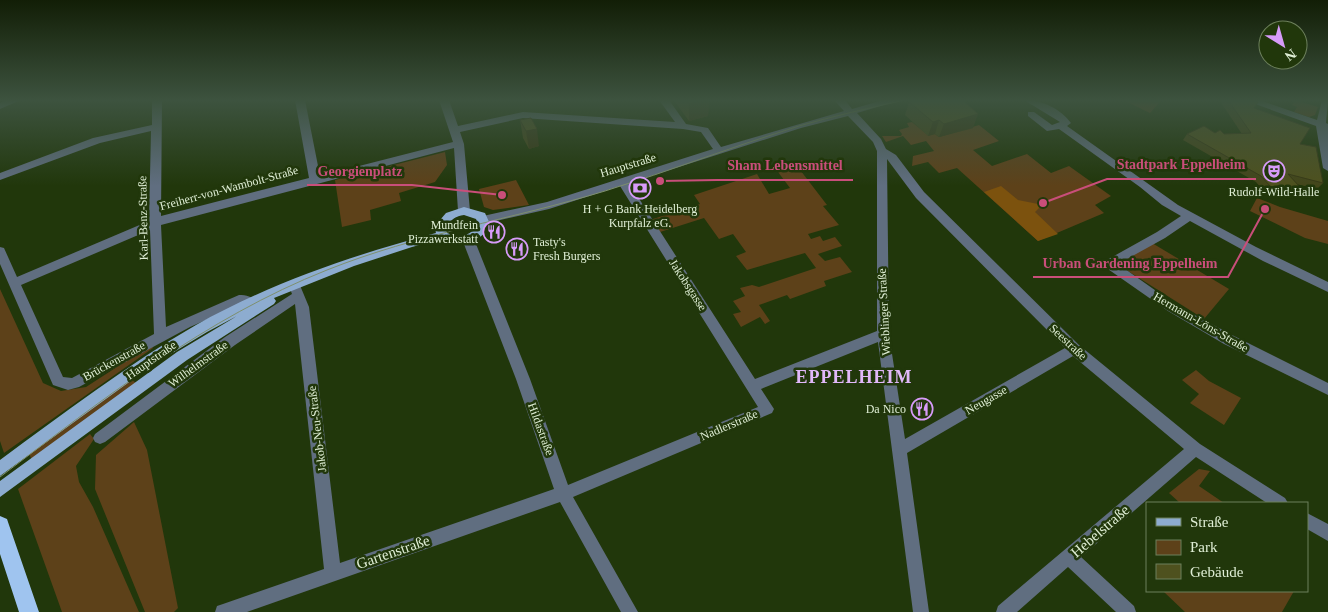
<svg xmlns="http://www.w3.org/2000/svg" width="1328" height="612" viewBox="0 0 1328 612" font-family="Georgia,serif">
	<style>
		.green { fill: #5d4119 }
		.forest { fill: #7c520e }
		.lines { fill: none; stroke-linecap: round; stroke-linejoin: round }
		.minor { fill: #606e80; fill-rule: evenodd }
		.major { fill: #8dacd0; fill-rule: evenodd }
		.highway { fill: #9fc4ef; fill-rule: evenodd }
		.tram { stroke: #7e906e; stroke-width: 1 }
		.wall { fill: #43461a }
		.shaded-wall { fill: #373915 }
		.building { fill: #4e511e; stroke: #373915 }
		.labels { text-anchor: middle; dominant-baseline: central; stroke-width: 5; stroke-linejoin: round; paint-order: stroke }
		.street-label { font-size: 12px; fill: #dfeed5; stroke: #21370b }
		.poi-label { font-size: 12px; fill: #dfeed5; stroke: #21370b }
		.near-street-label { font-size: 15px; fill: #dfeed5; stroke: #21370b }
		.district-label { font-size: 18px; font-weight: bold; letter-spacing: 1px; fill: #e1b8fa; stroke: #21370b }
		.leader { fill: none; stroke: #c94e7a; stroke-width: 2 }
		.callout-dot { fill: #c94e7a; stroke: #21370b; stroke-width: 2 }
		.callout-label { font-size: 14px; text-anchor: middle; font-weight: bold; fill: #c94e7a; stroke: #21370b; stroke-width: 5; stroke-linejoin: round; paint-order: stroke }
	</style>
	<rect width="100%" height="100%" fill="#21370b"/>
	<path class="green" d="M1123,100H1155L1160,102L1150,113Z
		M1295,100L1318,107L1315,115L1309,117L1294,112L1297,107L1292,105Z
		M912,122L928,135L935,134L939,137L979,125L999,141L973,150L992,166L1027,154L1051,173L1069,166L1111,196L1095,205L1104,213L1038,241L957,168L939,173L928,162L912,166L913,156L934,151L926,141L911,145L903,136L886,142L882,136H901L902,134L899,130L909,127L907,123Z
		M445,152L447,165L435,182L399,193L401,201L370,210L371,220L342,227L335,180Z
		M794,162L827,205L823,206L839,225L808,234L811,239L820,236L823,241L835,237L842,246L818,254L825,261L840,257L852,272L824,281L826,286L790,299L787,295L759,305L770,321L765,324L760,317L741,327L733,314L741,312L733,301L745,296L740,288L752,285L759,287L816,268L805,253L747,270L736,256L746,252L733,234L719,239L704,218L660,232L653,219L700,204L694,195L757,174L769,194L790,188L775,168Z
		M516,180L529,205L493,210L484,207L479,189Z
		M1257,198L1280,207L1328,221V244L1305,238L1250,211Z
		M1152,243L1229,289L1204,319L1120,266L1119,263Z
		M0,289L43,383L61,391L86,387L151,345L153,348L4,453L0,441Z
		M1196,370L1209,381L1241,398L1224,425L1190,403L1199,394L1182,380Z
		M130,378L137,384L32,460L28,452Z
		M134,422L147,450L178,608L174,612H145L95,489L96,455Z
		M90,434L94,439L76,466L79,482L93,507L139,612H62L18,489Z
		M1199,469L1210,471L1199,486L1224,503H1180L1169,493Z
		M1166,591H1294L1282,612H1185L1164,592Z"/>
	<path class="forest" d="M1001,186L1018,200L1038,204L1040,207L1035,212L1058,234L1038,241L984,192Z"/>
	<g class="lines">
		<path class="minor" d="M6,100H21L0,109V103Z
			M152,100H162L161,216L309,178L295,100H305L320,176L453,142L439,100H449L458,126L523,112L675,122L659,100H669L686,124L708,128L721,147L844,111L834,100H845L852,109L883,100H901L857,113L881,139L886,149L896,155L924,192L1079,345L1200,444L1285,498L1288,503H1267L1196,457L1081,557L1134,606L1136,612H1116L1068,567L1017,612H996L998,606L1184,449L1073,356L907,453L929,612H913L878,342L761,389L774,409L772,413L573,497L638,612H621L560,502L247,612H215L217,606L223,604L324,569L295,304L235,345L105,442L100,444L95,442L93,438L95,434L225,337L292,294L289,286L291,283H299L309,307L340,563L554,489L516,379L462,239L464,236H472L474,239L530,379L568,485L758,407L620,186L549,209L483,224L477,220L483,216L547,202L713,149L701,132L683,129L523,118L460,132L464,144L470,211L468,214H460L458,211L454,148L161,225L166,327L239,295C246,295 253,296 256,303L254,306L250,308L240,305L190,327L79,387L68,390L53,385L0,264V247L4,248L17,277L149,221L151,131L100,143L0,180V173L93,138L152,125ZM848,116L873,142L877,151V331L755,379L629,183L801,128ZM887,159L916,198L1065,348L905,439L889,334ZM150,230L154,334L72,378L63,377L21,285Z
			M1024,100C1042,100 1061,109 1071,123L1067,126L1178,205L1256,247L1328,282V292L1263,261L1190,221L1165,238L1118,264L1176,305L1234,336L1328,383V395L1224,344L1168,311L1105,267L1103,264L1105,261L1157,232L1181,216L1162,205L1140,187L1059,129L1047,131L1028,116V112H1034L1052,125L1060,122Z
			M1244,100H1259L1317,120L1322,100H1328L1326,123L1328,124V171L1323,168L1316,126Z
			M1307,513L1328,524V541L1307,529Z"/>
		<path class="major" d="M464,207L485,213L490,224L485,233L475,241L460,244L441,239L412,247L354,266L274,298L276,301L274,304L187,360L0,497V481L177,352L237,316L207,332L154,364L0,476V460C64,413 127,365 196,325C271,283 353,255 436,233L434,227L446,213ZM464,215L476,219L478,224C471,236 460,239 447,233L446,227C450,220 456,216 464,215Z"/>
		<path class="highway" d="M0,516L7,519L9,525L39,612H19L0,554Z"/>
		<path class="tram" d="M0,477C103,399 206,318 327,270C417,234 513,219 605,191C670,171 734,146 799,126C834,116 869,108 905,100"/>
	</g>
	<path class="wall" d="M675,100H709L708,116L689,121L675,102Z
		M1220,100H1253L1254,108L1300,144L1323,183L1317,189L1296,184L1299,186L1293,193L1266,194L1256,182L1183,140L1187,134L1215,133L1224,134H1242L1220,101Z
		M909,102L973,128L939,137L935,134L928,136L905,115Z
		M520,120L539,146L529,149L523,138Z"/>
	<path class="shaded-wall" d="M703,100H709L708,116L689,121V104Z
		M978,114L973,128L939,137L944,124Z
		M939,120L935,134L928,136L933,122Z
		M537,129L539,146L529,149L526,131Z"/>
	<path class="building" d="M687,100H703L689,104Z
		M913,100H963L978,114L944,124L939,120L933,122L909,102Z
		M1228,100H1253L1258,102L1254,108L1310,128L1300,144L1316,147L1323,183L1288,174L1299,186L1271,187L1261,176L1187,134L1204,126L1215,133L1220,130L1224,134L1251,133Z
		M531,118L537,129L526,131L520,120Z"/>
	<linearGradient id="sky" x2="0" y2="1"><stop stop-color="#121e06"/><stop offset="0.54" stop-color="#3d533f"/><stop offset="1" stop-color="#3d533f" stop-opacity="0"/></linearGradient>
	<rect width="1328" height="186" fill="url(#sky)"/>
	<defs>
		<g id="theatre-ring" transform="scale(1.125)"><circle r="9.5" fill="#21370b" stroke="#d79bf9" stroke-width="1.5"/><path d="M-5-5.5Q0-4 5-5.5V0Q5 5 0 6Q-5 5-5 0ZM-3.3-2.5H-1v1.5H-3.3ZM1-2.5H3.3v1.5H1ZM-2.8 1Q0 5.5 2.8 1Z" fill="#d79bf9"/></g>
		<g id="bank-ring" transform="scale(1.125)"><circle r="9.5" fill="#21370b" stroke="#d79bf9" stroke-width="1.5"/><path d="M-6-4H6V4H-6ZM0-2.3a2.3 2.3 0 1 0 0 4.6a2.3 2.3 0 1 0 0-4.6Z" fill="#d79bf9"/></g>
		<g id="restaurant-ring" transform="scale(1.125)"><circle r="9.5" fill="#21370b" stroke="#d79bf9" stroke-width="1.5"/><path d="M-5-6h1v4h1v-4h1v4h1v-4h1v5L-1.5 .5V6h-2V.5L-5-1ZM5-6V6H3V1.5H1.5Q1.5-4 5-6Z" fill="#d79bf9"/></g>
	</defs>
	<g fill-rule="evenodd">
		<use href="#theatre-ring" x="1274" y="171"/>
		<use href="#bank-ring" x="640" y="188"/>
		<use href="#restaurant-ring" x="494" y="232"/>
		<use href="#restaurant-ring" x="517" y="249"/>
		<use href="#restaurant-ring" x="922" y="409"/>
	</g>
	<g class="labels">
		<g class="street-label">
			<text transform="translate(628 165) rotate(-17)">Hauptstraße</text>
			<text transform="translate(229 188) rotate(-15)">Freiherr-von-Wambolt-Straße</text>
			<text transform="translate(143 218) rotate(-91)">Karl-Benz-Straße</text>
			<text transform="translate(688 285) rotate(57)">Jakobsgasse</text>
			<text transform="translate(884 312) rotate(-93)">Wieblinger Straße</text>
			<text transform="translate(1201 322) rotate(30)">Hermann-Löns-Straße</text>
			<text transform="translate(1068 342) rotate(43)">Seestraße</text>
			<text transform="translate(151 360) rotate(-35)">Hauptstraße</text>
			<text transform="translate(114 361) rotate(-29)">Brückenstraße</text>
			<text transform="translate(198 364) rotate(-36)">Wilhelmstraße</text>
			<text transform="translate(986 400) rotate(-30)">Neugasse</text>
			<text transform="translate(729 425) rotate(-23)">Nadlerstraße</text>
			<text transform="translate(317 429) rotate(-97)">Jakob-Neu-Straße</text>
			<text transform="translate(541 429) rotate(70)">Hildastraße</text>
		</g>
		<g class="poi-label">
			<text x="1274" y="192">Rudolf-Wild-Halle</text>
			<text x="640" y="209">H + G Bank Heidelberg<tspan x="640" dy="14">Kurpfalz eG.</tspan></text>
			<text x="478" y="225" text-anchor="end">Mundfein<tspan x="478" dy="14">Pizzawerkstatt</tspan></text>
			<text x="533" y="242" text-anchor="start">Tasty's<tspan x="533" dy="14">Fresh Burgers</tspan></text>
			<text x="906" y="409" text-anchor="end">Da Nico</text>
		</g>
		<g class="near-street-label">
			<text transform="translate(1100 531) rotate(-41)">Hebelstraße</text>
			<text transform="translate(393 552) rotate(-19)">Gartenstraße</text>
		</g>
		<g class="district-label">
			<text x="854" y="377">EPPELHEIM</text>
		</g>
	</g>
	<path class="leader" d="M1043 203L1107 179H1256M660 181L717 180H853M502 195L412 185H307M1265 209L1228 277H1033"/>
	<g class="callout-dot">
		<circle cx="1043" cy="203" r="5"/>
		<circle cx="660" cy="181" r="5"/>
		<circle cx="502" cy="195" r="5"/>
		<circle cx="1265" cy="209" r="5"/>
	</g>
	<g class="callout-label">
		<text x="1181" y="169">Stadtpark Eppelheim</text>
		<text x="785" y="170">Sham Lebensmittel</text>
		<text x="360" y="176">Georgienplatz</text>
		<text x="1130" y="268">Urban Gardening Eppelheim</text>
	</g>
	<rect x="1146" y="502" width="162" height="90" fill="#21370b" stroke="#6d805c"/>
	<rect x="1156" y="518" width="25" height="8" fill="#8dacd0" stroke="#6d805c"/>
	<text x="1190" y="527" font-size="15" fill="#dfeed5">Straße</text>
	<rect x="1156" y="540" width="25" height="15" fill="#5d4119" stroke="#6d805c"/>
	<text x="1190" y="552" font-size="15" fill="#dfeed5">Park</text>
	<rect x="1156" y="564" width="25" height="15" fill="#4e511e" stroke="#6d805c"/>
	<text x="1190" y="577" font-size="15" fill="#dfeed5">Gebäude</text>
	<g transform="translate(1283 45) rotate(143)"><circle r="24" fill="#21370b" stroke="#6d805c"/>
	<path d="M0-4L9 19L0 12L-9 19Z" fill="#d79bf9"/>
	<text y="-8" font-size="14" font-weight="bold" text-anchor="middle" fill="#dfeed5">N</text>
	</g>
</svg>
